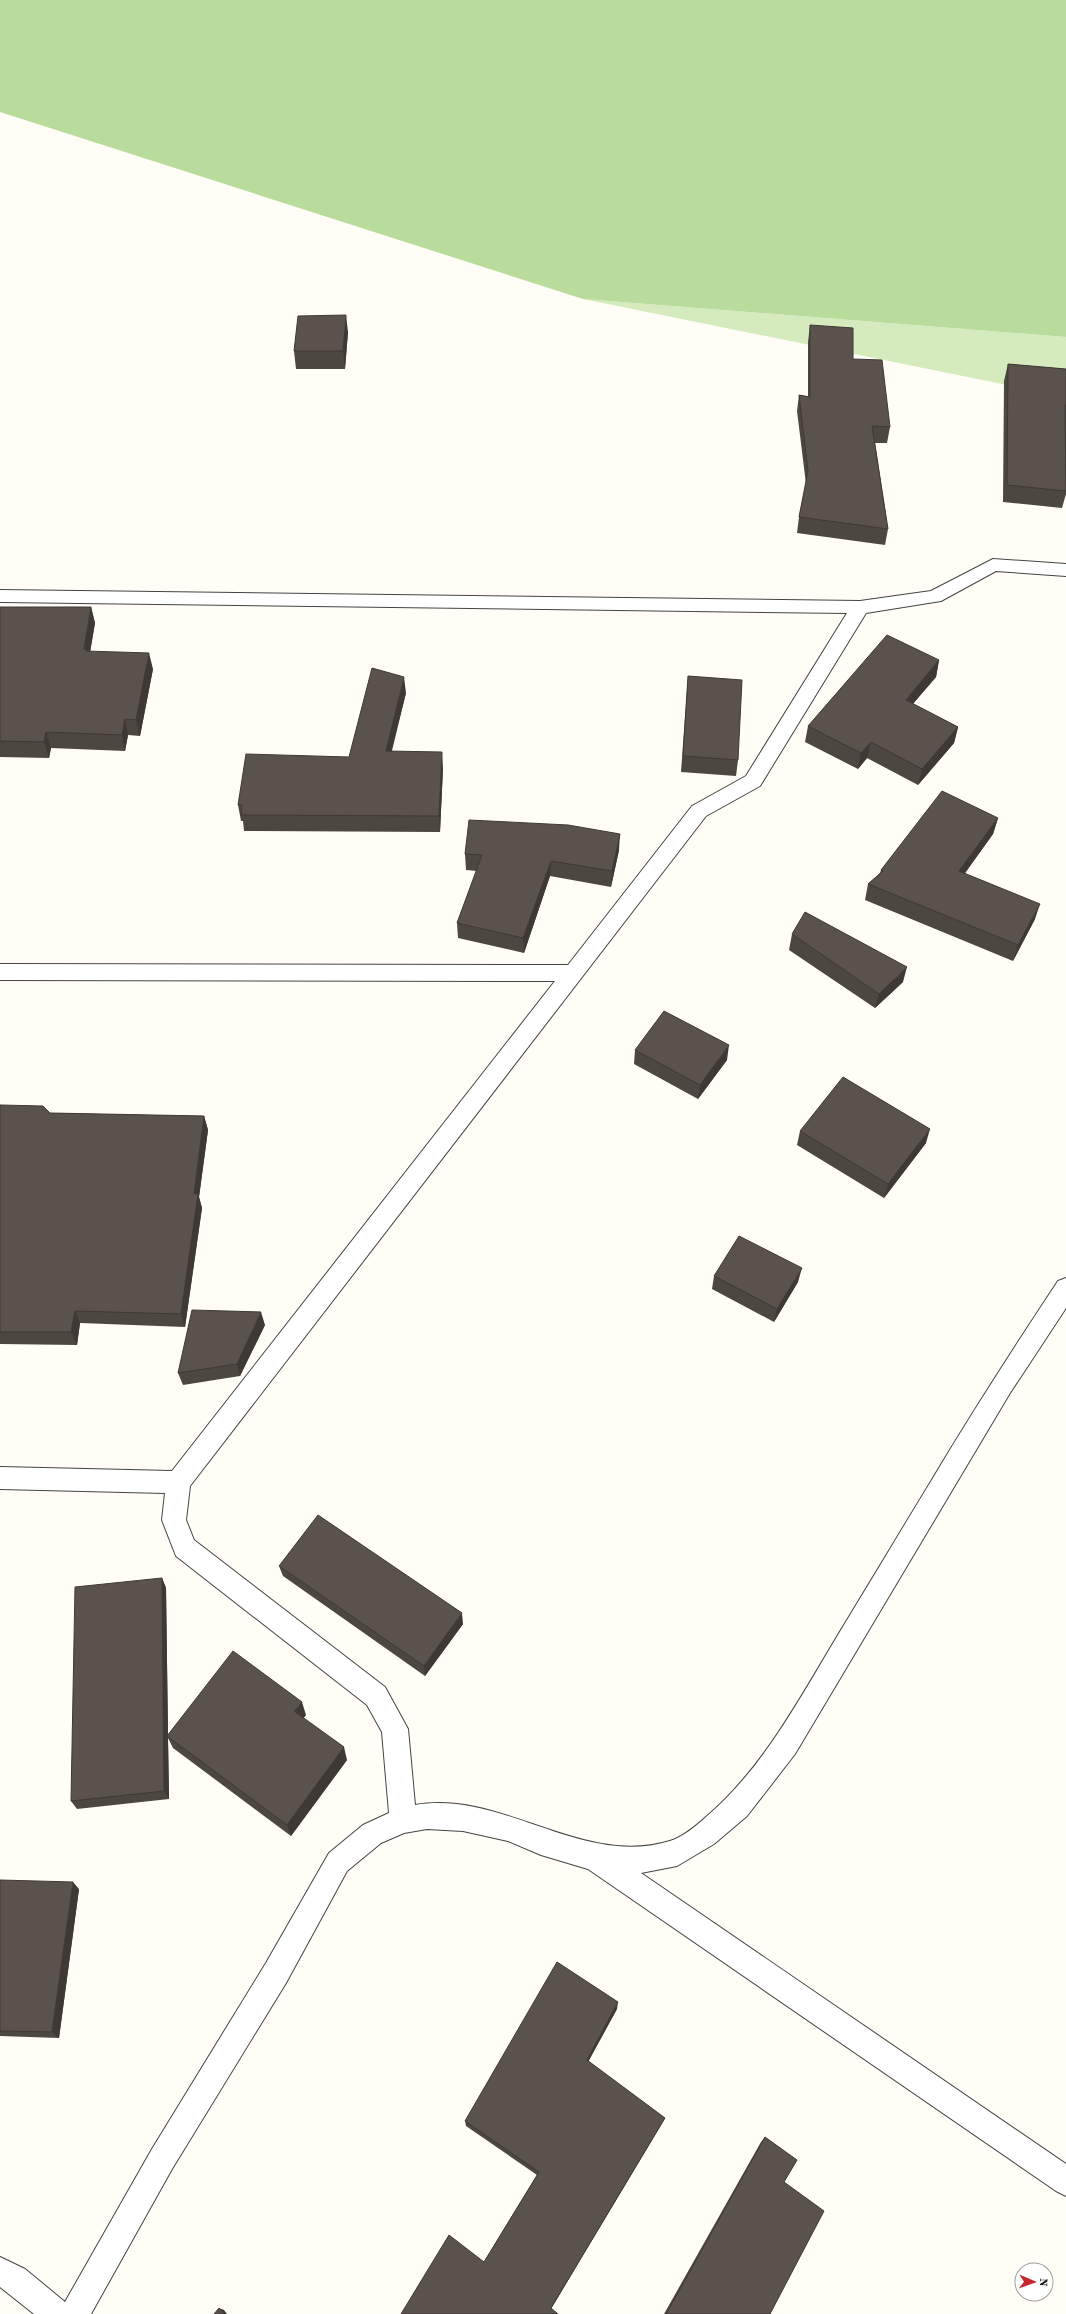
<svg xmlns="http://www.w3.org/2000/svg" width="1066" height="2314" viewBox="0 0 1066 2314" font-family="'Source Serif 4',serif">
	<style>
		.green { fill: #d5ebbd }
		.forest { fill: #b9dc9c }
		.lines { fill: none; stroke-linecap: round; stroke-linejoin: round }
		.minor-casing { stroke: #444; stroke-width: 2 }
		.minor { fill: #fff; fill-rule: evenodd }
		.wall { fill: #4d4742 }
		.shaded-wall { fill: #3f3936 }
		.building { fill: #5a524d; stroke: #3f3936 }
	</style>
	<rect width="100%" height="100%" fill="#fffdf5"/>
	<path class="green" d="M583,299L1066,337V397Z"/>
	<path class="forest" d="M0,0H1066V337L583,299L0,112Z"/>
	<g class="lines">
		<g class="minor-casing">
			<path id="minor" d="M993,559L1066,564V576L996,571L941,601L866,613L760,786L706,816L190,1486L186,1520L194,1540L385,1687L408,1729L415,1805C504,1790 581,1868 670,1841C683,1837 696,1826 706,1817C766,1766 803,1692 844,1625C874,1576 903,1527 933,1478C973,1411 1015,1346 1058,1281L1066,1278V1308L1010,1393L795,1754L747,1816L714,1844L677,1866L641,1873L1066,2164V2196L1056,2191L588,1869L541,1855L508,1841L463,1831L427,1829L404,1833L381,1843L347,1871L286,1983L172,2169L91,2314H34L0,2287V2257L25,2269L65,2302L152,2149L266,1963L329,1853L363,1825L389,1813L382,1732L367,1705L176,1556L162,1520L165,1493L0,1489V1467L172,1471L555,981L0,980V964L568,965L692,806L746,776L847,613L0,602V590L860,601L931,591Z"/>
		</g>
		<use href="#minor" class="minor"/>
	</g>
	<path class="wall" d="M810,325L853,359L890,427L887,443H875L888,529L885,545L797,533L799,517L806,484L797,411L799,395L808,397V342Z
		M348,332L345,369H296L294,351Z
		M1008,364L1066,369V494L1062,508L1003,502L1004,381Z
		M0,607H91L95,623L90,651L153,669L140,736L128,735L125,751L51,748L49,758L0,757Z
		M939,660L936,677L913,704L958,727L954,743L918,785L867,758L858,769L805,742L808,726Z
		M688,676L738,760L736,776L681,772Z
		M406,693L391,751L443,768L440,832L244,831L243,821H241L238,805L349,757Z
		M998,818L993,834L965,873L1035,919L1013,961L865,900L868,884L880,873L881,870Z
		M619,850L611,887L550,876L524,953L458,938L457,923L477,871L466,870L465,854Z
		M792,934L903,982L875,1008L789,950Z
		M635,1050L727,1060L698,1099L634,1064Z
		M0,1105L50,1113L204,1116L208,1130L199,1197L202,1208L185,1327L80,1323L77,1345L0,1344Z
		M800,1131L926,1143L884,1198L797,1145Z
		M714,1276L798,1282L774,1322L712,1289Z
		M265,1325L240,1376L183,1385L178,1373Z
		M279,1566L463,1624L425,1676L283,1576Z
		M162,1578L166,1588L168,1734L306,1715L303,1718L347,1760L291,1836L173,1748L168,1738L169,1799L77,1809L71,1801Z
		M0,1880L79,1889L59,2038L0,2036Z
		M617,2009L588,2061L662,2123L551,2309L484,2262L537,2175L466,2126L465,2121Z
		M765,2137L784,2182L770,2314H664L761,2142Z"/>
	<path class="shaded-wall" d="M346,315L348,332L345,369L343,351Z
		M91,607L95,623L89,659L84,649Z
		M149,653L153,669L140,736L136,720Z
		M939,660L936,677L902,716L906,700Z
		M404,677L406,693L388,767L386,751Z
		M125,719L128,735L125,751L122,735Z
		M958,727L954,743L918,785L922,769Z
		M46,732L51,748L49,758L44,742Z
		M871,742L867,758L858,769L861,753Z
		M442,752L443,768L440,832L439,816Z
		M998,818L993,834L955,887L959,871Z
		M620,834L619,850L611,887L612,871Z
		M551,861L550,876L524,953L523,938Z
		M1040,904L1035,919L1013,961L1018,945Z
		M907,967L903,982L875,1008L879,994Z
		M729,1045L727,1060L698,1099L700,1085Z
		M204,1116L208,1130L199,1197L202,1208L185,1327L181,1314L194,1194Z
		M930,1129L926,1143L884,1198L888,1184Z
		M802,1268L798,1282L774,1322L777,1309Z
		M75,1311L80,1323L77,1345L71,1332Z
		M261,1312L265,1325L240,1376L237,1364Z
		M162,1578L166,1588L168,1737L167,1736L168,1738L169,1799L164,1791Z
		M462,1613L463,1624L425,1676L424,1666Z
		M302,1702L306,1715L299,1724L294,1711Z
		M344,1747L347,1760L291,1836L287,1825Z
		M73,1882L79,1889L59,2038L52,2032Z
		M618,2002L617,2009L586,2066L587,2060Z
		M665,2118L662,2123L550,2310L551,2308Z
		M219,2308L224,2310L227,2314H224Z"/>
	<path class="building" d="M346,315L343,351H294L298,316Z
		M810,325L853,328V359L882,360L890,427L872,426L888,529L799,517L808,471L799,395L810,397Z
		M1008,364L1066,369V405H1065L1066,491L1007,485Z
		M0,607H91L84,649H87L86,651L149,653L136,720L125,719L122,735L46,732L44,742L0,741Z
		M887,635L939,660L906,700L958,727L922,769L871,742L861,753L808,726Z
		M372,668L404,677L386,751L442,752L439,816L241,815L242,805H238L246,754L349,757Z
		M688,676L742,680L738,760L683,756Z
		M942,791L998,818L959,871L1040,904L1018,945L868,884L883,871L881,870Z
		M469,820L568,825L620,834L612,871L551,861L523,938L457,923L482,855L465,854Z
		M805,912L907,967L879,994L792,934Z
		M664,1011L729,1045L700,1085L635,1050Z
		M843,1077L930,1129L888,1184L800,1131Z
		M0,1105L43,1106L50,1113L204,1116L194,1194H198L181,1314L75,1311L71,1332H0Z
		M739,1236L802,1268L777,1309L714,1276Z
		M192,1310L261,1312L237,1364L178,1373Z
		M318,1515L462,1613L424,1666L279,1566Z
		M162,1578L164,1791L71,1801L75,1587Z
		M233,1651L302,1702L294,1711L344,1747L287,1825L167,1736Z
		M0,1880L73,1882L52,2032L0,2031Z
		M557,1962L618,2002L587,2060L665,2118L551,2308L558,2314H401L449,2235L484,2262L539,2172L465,2121Z
		M765,2137L797,2160L784,2182L824,2211L770,2314H666Z
		M219,2308L224,2314H214Z"/>
	<g transform="translate(1034 2282) rotate(92)"><circle r="19" fill="#ffffff" stroke="#a0a0a0"/>
	<path d="M0-3L7 15L0 10L-7 15Z" fill="#c4262e"/>
	<text y="-6" font-size="11" font-weight="bold" text-anchor="middle" fill="#111111">N</text>
	</g>
</svg>
